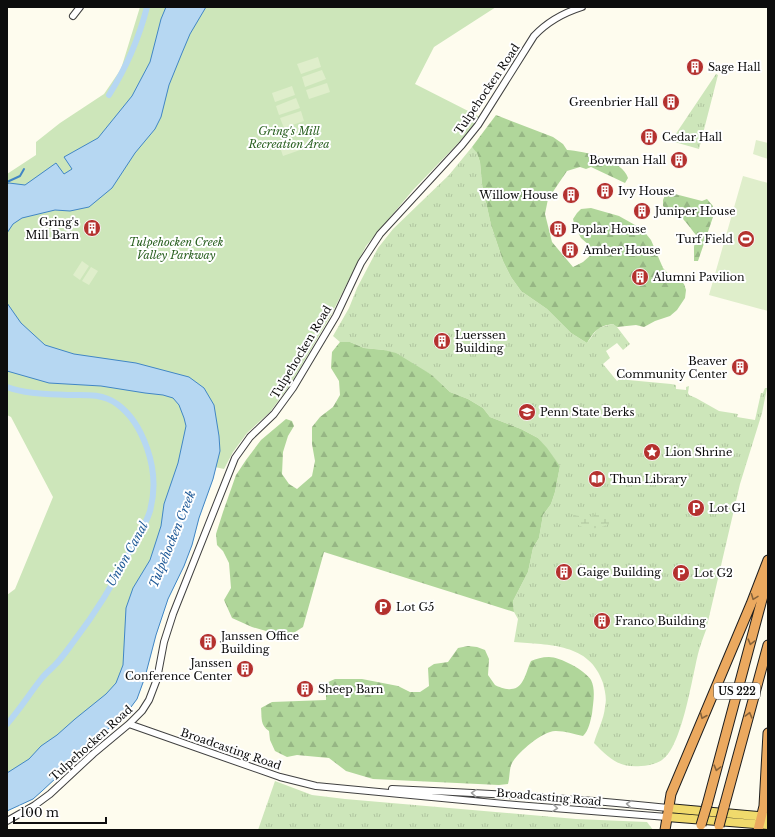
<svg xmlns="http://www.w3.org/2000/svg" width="775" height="837" viewBox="0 0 775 837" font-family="'Libre Baskerville',serif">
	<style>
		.grass { fill: url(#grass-tufts) }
		.forest { fill: url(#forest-firs) }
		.wetland { fill: url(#wetland-marsh) }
		.park { fill: #cde6ba }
		.pitch { fill: #dfeecb }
		.water { fill: #b6d7f2; stroke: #4186c5 }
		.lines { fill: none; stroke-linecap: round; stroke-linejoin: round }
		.stream { stroke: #4186c5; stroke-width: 2 }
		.canal { stroke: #b6d7f2; stroke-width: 6 }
		.minor-casing { stroke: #404040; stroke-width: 8 }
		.major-casing { stroke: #1e1e1e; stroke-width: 10 }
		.highway-casing { stroke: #1e1e1e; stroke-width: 11 }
		.minor { stroke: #fff; stroke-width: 6 }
		.major { stroke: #f0da6c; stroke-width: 8 }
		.highway { stroke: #eba95f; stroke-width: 9 }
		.highway-bridge-casing { stroke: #1e1e1e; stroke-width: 11; stroke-linecap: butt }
		.highway-bridge { stroke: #eba95f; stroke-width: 9 }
		.oneway { stroke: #87633a }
		.oneway2 { stroke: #9e9e9e }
		.labels { text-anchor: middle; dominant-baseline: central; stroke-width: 4; stroke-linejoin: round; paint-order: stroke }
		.shield { fill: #fff; stroke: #565656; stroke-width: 1 }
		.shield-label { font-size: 10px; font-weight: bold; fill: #0d0d0d }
		.poi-label { font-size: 11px; fill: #0d0d0d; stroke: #fff; text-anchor: start }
		.street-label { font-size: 11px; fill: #0d0d0d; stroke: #fff }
		.park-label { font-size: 11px; font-style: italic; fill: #2a6021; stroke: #fff }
		.water-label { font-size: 12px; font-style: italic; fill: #1e5997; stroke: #fff }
	</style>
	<defs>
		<pattern id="grass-tufts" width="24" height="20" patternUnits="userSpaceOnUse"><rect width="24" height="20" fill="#cde6ba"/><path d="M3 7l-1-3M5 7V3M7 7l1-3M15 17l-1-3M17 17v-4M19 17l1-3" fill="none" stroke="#afc49f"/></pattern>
		<pattern id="forest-firs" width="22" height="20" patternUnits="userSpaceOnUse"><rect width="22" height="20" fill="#b0d69a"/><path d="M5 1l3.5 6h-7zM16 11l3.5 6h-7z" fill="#96b684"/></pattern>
		<pattern id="wetland-marsh" width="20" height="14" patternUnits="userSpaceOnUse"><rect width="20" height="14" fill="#cde6ba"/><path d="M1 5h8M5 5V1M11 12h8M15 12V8" fill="none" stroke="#afc49f"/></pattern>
	</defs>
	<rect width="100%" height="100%" fill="#fefcee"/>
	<path class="grass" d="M716,74L718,75L699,149L671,141Z
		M472,147L475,149L477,153L480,162L482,184L491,225L503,261L511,277L521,291L547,309L571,333L587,343L598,328L613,324L617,327L630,344L623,350L617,343L606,351L610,358L603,364L617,381L624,376L628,380L671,384L676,385V389L686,390V387L689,386L688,393L689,395L696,398L719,411L738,414L737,417L755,420L761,393H763L765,388H767L762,413L740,484L706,630C703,638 700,646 698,654C692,678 682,747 662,760C656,764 647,766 641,766C618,768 609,758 594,743C597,732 604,719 605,707C607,699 605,691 603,683C590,643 549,645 514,642L518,619L514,612L513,601L528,572L533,548L539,538L543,515L551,504L555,492L560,466L538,438L521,429L490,417L483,408L468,399L450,392L432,375L384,350L364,348L350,342H340L333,336L349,308L357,288L378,248L393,229L449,175Z
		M275,781L312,795L345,799L576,819L647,822L653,830H258Z"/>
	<path class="forest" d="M496,115L553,137L563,144L567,150C584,151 623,160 628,178L625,183L591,167L586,169L580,167L567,171L548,199L545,214L552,242L573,267L583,262L592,254L591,247L581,238L575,227L573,219L577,213L581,209L591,208L619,216L642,229L651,240L663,268L671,277L679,279L684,284L686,290L685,298L677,310L670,316L655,321L644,327L636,325L617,327L613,324C597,326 595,331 587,343L571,333L547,309L521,291L511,277L503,261L491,225L482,184L480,162L477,153L472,147Z
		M666,193H671L702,201L707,199L713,206V217L698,261H694V247L696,235C690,228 683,216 674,212C669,210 667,210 663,206V200Z
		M340,342H350L364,348L384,350L396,353L432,375L450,392L468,399L483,408L490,417L521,429L538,438L547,448L560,466L555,492L551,504L543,515L539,538L533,548L528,572L513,601L514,612L324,552L303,627L295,632L280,635L252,627L232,618L224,600L231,588L229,563L223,551L217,545L216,534L223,512L236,475L246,460L261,440L286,419L292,421L294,426L288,436L283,452L282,474L289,484L297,489L312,476L315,461L312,444V427L320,417L333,407L340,395L339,381L331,368L332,352Z
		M468,646L477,647L485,650L489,659L488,675L495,685C499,687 506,690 511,689C524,689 526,671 531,661C536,659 542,657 549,657C560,657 585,670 591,680C596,690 593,703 592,714C590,722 589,730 583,736C574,734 565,731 556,731C544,730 518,752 512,763C509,769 510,777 508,784L499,785L373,779L346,771L329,758L297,755L287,757L275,751L270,740L269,731C260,725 262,718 261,708L272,702L326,700V683L335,679H362L398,686L410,692H420L429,686L428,668L434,664L448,662L458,648Z"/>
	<path class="wetland" d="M596,512H603L610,515L611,524H608C601,529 586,530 578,525C576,524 575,522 573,520V515L586,517L588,516L593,517Z"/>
	<path class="park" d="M140,7H496L434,47L415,84L480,117L463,138L413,190L366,246L331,315L290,385L270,412L247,433L233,452L224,469L215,467L213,479L199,518L192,545L184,566L168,599L156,635L145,677L137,699L131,707L119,720L80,752L71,764L42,791L33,799L7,811V595L15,589L53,497L11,417L7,415V174L36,155V142L60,123L104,94L121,69Z"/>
	<path class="pitch" d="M318,57L321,67L301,74L297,64Z
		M322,70L326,79L305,87L302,77Z
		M327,83L330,92L309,99L306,90Z
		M292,86L295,95L275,102L272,93Z
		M296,98L300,108L279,115L276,106Z
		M301,111L304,121L284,128L280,118Z
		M756,140L768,143V159L753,154Z
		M297,142L300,150L283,156L280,147Z
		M743,176L768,183V311L709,295Z
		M82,261L89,266L80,280L73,275Z
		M91,267L98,271L89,285L82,281Z"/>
	<path class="water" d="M166,7H206L190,34L182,53L169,85L161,117L155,129L135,153L112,188L89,207L70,211L55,210L22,218L13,224L7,233V184L9,183L25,185L56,163L64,174L72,169L64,157L98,138L132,96L150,62L161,19Z
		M7,303L21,323L45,345L74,354L136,363L189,377L204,388L214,405L219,436L220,451L213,479L199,518L192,545L184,566L168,599L156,635L145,677L137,699L131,707L119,720L80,752L71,764L42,791L33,799L7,811V773L29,759L41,746L57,735L75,719L106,694L116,683L123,665L126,608L133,588L150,560L161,526L164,504L178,463L186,426L184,418L179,405L173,398L163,395L145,393L101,386L49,383L7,371Z"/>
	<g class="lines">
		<path class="stream" d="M7,182L20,176L24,169"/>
		<path class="canal" d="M109,95C126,68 139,38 147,7
			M7,387C25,394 48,394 67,395C84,395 102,393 117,404C131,414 141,431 147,448C154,468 156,489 150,511C145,527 137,537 130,551C115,581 94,615 74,641C68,649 62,658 55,665C51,669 46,673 42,678C30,693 20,709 7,724"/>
		<g class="minor-casing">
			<path id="minor" d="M73,16L80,7
				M129,724L280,777L316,786L516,805L667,817
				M392,789C484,793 576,798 668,808
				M7,821L35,805L50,794L93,754L129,724L142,711L149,700L157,679L164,642L173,614L235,458L250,437L274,414L293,388L336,316L361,263L380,234L462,145L478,125L534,36C548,21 563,13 582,7"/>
		</g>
		<g class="major-casing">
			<path id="major" d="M668,808L768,817
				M667,817L768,825"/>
		</g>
		<g class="highway-casing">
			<path id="highway" d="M707,805L768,577
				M724,807L768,645
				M665,830L671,794L751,604L768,560
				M758,830L764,806L768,733"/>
		</g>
		<use href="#minor" class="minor"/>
		<use href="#major" class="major"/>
		<use href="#highway" class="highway"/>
		<g class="highway-bridge-casing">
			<path id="highway-bridge" d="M701,825L707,805
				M719,826L724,807"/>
		</g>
		<use href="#highway-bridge" class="highway-bridge"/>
	</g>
	<defs><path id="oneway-chevron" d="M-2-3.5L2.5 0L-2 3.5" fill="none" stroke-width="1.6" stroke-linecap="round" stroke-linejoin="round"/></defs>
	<g class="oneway">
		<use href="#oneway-chevron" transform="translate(754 597) rotate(111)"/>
		<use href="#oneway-chevron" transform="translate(751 642) rotate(105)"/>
		<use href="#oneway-chevron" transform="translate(749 715) rotate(-75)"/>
		<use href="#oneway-chevron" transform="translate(703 716) rotate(113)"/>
		<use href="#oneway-chevron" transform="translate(717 768) rotate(105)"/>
	</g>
	<g class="oneway2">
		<use href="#oneway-chevron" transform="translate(474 793) rotate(-176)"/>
		<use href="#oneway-chevron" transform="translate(629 804) rotate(-175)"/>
		<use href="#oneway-chevron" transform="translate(555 808) rotate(5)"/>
	</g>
	<defs>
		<g id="building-disc" transform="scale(0.9)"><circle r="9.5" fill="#b4312e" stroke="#fff"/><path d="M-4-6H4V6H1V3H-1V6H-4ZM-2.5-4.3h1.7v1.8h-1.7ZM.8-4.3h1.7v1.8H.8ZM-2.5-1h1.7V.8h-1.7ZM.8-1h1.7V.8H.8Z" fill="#fff"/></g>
		<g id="stadium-disc" transform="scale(0.9)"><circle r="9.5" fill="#b4312e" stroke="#fff"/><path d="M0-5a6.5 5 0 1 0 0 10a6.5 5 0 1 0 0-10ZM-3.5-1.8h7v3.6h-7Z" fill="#fff"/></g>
		<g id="university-disc" transform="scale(0.9)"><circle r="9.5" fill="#b4312e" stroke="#fff"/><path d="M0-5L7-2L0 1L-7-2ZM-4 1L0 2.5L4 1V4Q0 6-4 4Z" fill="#fff"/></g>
		<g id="sight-disc" transform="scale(0.9)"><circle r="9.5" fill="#b4312e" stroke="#fff"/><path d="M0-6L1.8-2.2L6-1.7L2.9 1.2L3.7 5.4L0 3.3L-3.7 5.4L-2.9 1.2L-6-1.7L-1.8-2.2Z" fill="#fff"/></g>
		<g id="library-disc" transform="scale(0.9)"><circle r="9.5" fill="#b4312e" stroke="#fff"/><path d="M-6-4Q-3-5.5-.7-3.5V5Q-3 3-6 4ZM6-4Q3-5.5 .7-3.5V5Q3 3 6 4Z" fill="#fff"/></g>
		<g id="parking-disc" transform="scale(0.9)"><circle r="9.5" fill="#b4312e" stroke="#fff"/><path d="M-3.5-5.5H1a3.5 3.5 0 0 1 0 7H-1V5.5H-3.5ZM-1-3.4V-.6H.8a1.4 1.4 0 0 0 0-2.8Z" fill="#fff"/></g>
	</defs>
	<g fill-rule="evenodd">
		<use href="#building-disc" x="695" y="67"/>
		<use href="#building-disc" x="671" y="102"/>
		<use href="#building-disc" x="649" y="137"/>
		<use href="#building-disc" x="679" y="160"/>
		<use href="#building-disc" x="605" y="191"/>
		<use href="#building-disc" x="571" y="195"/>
		<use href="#building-disc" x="642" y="211"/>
		<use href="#building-disc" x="92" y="228"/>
		<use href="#building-disc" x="558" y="229"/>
		<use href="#stadium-disc" x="746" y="239"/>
		<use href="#building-disc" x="570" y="250"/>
		<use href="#building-disc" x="640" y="277"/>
		<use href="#building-disc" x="442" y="341"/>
		<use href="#building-disc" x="740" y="367"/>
		<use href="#university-disc" x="527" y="412"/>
		<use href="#sight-disc" x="652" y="452"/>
		<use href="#library-disc" x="597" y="479"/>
		<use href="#parking-disc" x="696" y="508"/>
		<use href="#building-disc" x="564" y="572"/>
		<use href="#parking-disc" x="681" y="573"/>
		<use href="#parking-disc" x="383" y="607"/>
		<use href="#building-disc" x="602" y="621"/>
		<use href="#building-disc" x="208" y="642"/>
		<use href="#building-disc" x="245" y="669"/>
		<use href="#building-disc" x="305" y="689"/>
	</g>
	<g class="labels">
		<rect class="shield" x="714" y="683" width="46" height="16" rx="3"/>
		<g class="shield-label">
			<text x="737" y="691">US 222</text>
		</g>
		<g class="poi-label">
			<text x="708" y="67">Sage Hall</text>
			<text x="658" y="102" text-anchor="end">Greenbrier Hall</text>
			<text x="662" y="137">Cedar Hall</text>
			<text x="666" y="160" text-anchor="end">Bowman Hall</text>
			<text x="618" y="191">Ivy House</text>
			<text x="558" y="195" text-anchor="end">Willow House</text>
			<text x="655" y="211">Juniper House</text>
			<text x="79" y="222" text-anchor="end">Gring's<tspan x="79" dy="13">Mill Barn</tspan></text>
			<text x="571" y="229">Poplar House</text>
			<text x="733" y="239" text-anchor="end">Turf Field</text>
			<text x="583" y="250">Amber House</text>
			<text x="653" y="277">Alumni Pavilion</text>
			<text x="455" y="335">Luerssen<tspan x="455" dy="13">Building</tspan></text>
			<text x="727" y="361" text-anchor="end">Beaver<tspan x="727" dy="13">Community Center</tspan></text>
			<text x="540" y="412">Penn State Berks</text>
			<text x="665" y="452">Lion Shrine</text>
			<text x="610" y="479">Thun Library</text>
			<text x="709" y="508">Lot G1</text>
			<text x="577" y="572">Gaige Building</text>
			<text x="694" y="573">Lot G2</text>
			<text x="396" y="607">Lot G5</text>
			<text x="615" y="621">Franco Building</text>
			<text x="221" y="636">Janssen Office<tspan x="221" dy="13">Building</tspan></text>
			<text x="232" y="663" text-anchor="end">Janssen<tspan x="232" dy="13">Conference Center</tspan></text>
			<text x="318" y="689">Sheep Barn</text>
		</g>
		<g class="street-label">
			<text transform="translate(487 89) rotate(-56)">Tulpehocken Road</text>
			<text transform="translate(301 352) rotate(-59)">Tulpehocken Road</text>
			<text transform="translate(91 743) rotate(-42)">Tulpehocken Road</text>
			<text transform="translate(231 749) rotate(19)">Broadcasting Road</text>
			<text transform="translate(549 797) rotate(5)">Broadcasting Road</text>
		</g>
		<g class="park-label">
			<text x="289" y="131">Gring's Mill<tspan x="289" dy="13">Recreation Area</tspan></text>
			<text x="176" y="242">Tulpehocken Creek<tspan x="176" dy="13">Valley Parkway</tspan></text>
		</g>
		<g class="water-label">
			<text transform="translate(172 539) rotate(-68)">Tulpehocken Creek</text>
			<text transform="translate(127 554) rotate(-61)">Union Canal</text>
		</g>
	</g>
	<rect width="775" height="837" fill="none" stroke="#0d0d0d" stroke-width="16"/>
	<path d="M14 817v6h92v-6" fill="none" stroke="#0d0d0d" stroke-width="2"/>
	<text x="20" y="817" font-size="12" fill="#0d0d0d" stroke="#ffffff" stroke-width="3" paint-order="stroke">100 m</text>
</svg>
